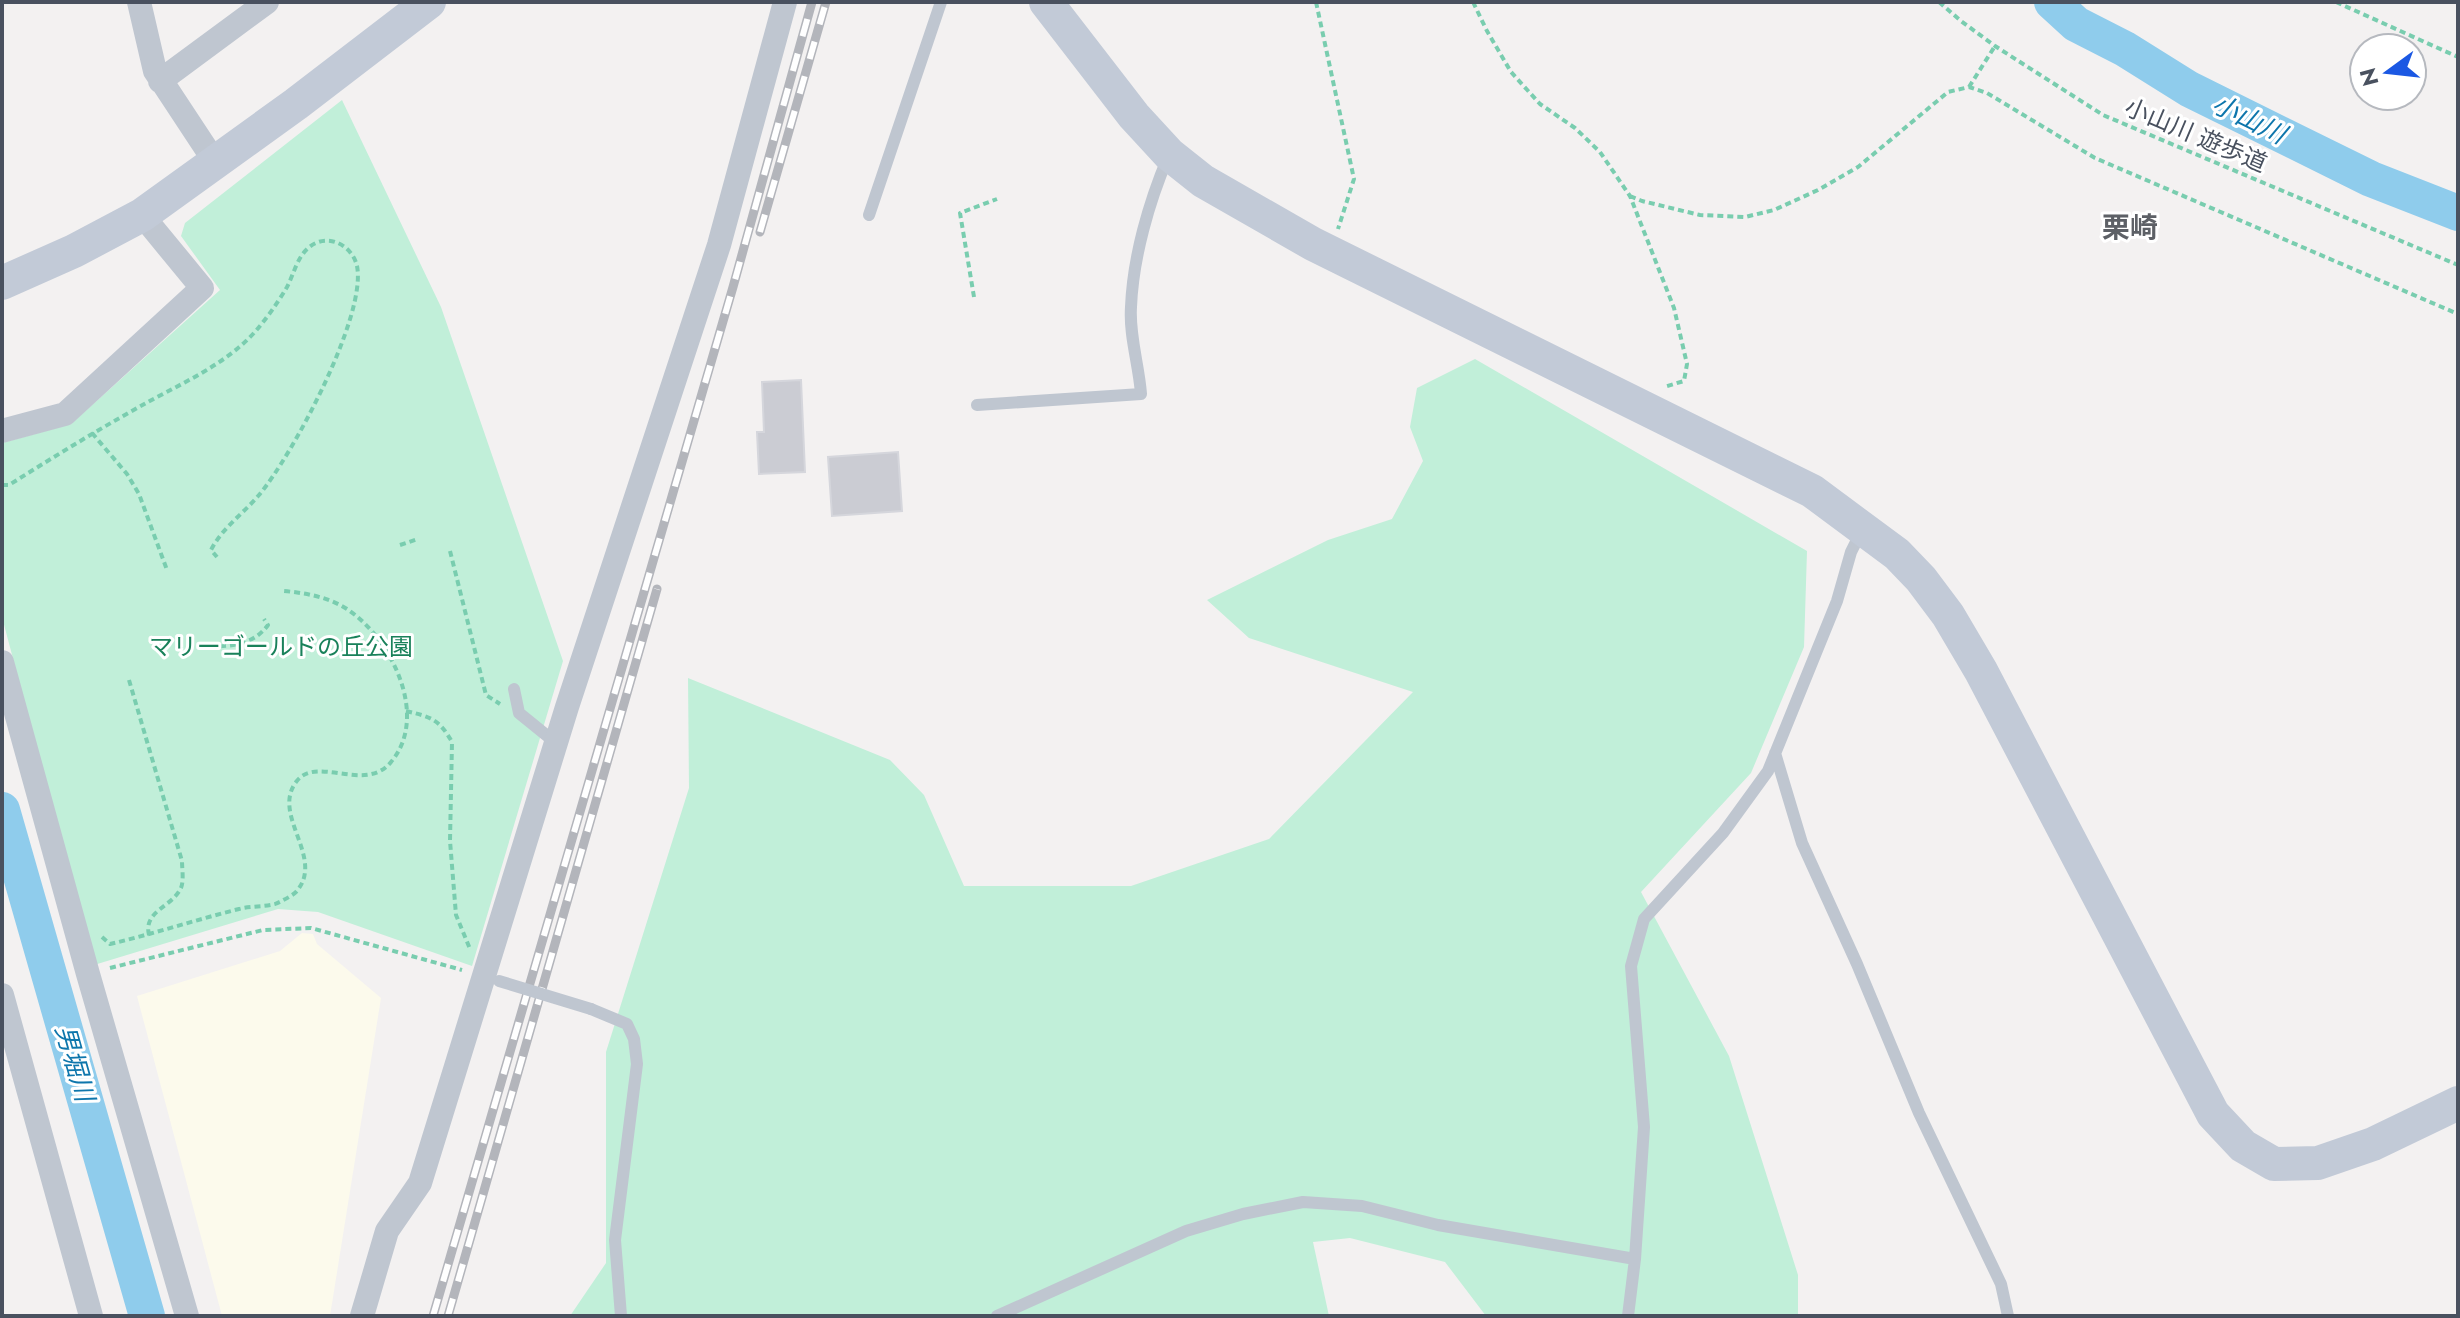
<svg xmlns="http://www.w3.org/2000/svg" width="2460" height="1318" viewBox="0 0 2460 1318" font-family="Jost,'Noto Sans JP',sans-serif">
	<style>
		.commercial { fill: #fcfaec }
		.green { fill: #c1efd9 }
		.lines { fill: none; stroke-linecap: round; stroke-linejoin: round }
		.river { stroke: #8fccec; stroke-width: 36 }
		.building { fill: #cbccd3; stroke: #d5d6dc; stroke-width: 2 }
		.path { stroke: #79cdaf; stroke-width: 4; stroke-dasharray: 6 4; stroke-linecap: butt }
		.lane { stroke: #bfc6d0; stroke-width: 12 }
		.street { stroke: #bfc6d0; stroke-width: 24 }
		.secondary { stroke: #c2cad7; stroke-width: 34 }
		.rail-casing { stroke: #b3b5bb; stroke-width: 9 }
		.rail { stroke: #fff; stroke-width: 6; stroke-dasharray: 18; stroke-linecap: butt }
		.lane-bridge { stroke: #bfc6d0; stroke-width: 12 }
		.labels { text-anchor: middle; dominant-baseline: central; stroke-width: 6; stroke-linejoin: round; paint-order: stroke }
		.street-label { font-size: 24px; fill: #49515f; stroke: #fff }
		.park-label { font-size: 24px; fill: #19815a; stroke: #fff }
		.water-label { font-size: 26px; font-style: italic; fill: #0e76ac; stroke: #fff }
		.quarter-label { font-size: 28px; font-weight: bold; fill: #5d6066; stroke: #fff }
	</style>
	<rect width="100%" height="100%" fill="#f3f1f1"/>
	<path class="commercial" d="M302,933L313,934L317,944L381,998L330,1316H222L137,996L280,951Z"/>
	<path class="green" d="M342,100L441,307L563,661L472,966L318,912L278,909L94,965L2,617V443L71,424L220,290L181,236L185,223Z
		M1475,359L1807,551L1804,647L1751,773L1641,892L1729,1056L1798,1275V1316H1486L1445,1262L1350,1238L1313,1242L1329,1316H570L606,1263V1052L689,788L688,678L890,760L924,795L964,886H1131L1269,839L1413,692L1249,638L1207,600L1328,540L1392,519L1423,461L1410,427L1417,388Z"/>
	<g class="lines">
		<path class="river" d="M2052,2L2076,24L2125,49L2189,89L2371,179L2458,213
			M2,810L147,1316"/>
	</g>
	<path class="building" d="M801,380L805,472L759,474L757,432H764L762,382Z
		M898,452L902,511L832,516L828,457Z"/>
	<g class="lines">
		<path class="path" d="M1316,2L1354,179L1338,229
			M1473,2L1487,31L1511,72L1540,104L1575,128L1600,152L1630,196L1674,308L1687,364L1684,381L1664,387
			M1939,2L1961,21L1995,46L2103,115L2458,265
			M2336,2L2458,57
			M1969,87L1995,46
			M1630,196L1642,201L1700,215L1745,217L1774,210L1818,190L1858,167L1948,92L1969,87L1987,93L2095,158L2458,314
			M974,297L960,213L997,199
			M92,433L127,474L139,494L167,570
			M2,485H9C52,458 94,432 139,407C174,387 217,369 247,340C261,327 277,304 287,287C295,272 298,251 316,243C333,235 353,248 357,266C367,316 292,456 259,495C243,514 222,528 211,550L217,557
			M400,545L418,539
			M450,551L486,695L500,704
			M210,646C233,647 254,644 268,625L264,619
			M129,680L182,861C182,869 184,880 181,888C172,907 143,911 149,935
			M406,711C431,717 439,719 452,742L450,841L456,915L470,949
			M102,937L110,944C153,934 195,920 239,909C250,906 263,907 275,904C280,902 292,896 296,892C326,858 271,816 296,782C316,754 365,794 391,762C430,716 391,638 347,609C328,597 306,593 284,591
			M110,968L263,930L311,928L462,970"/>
		<path class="lane" d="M869,215L941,2
			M977,405L1141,394C1139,365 1129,336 1131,307C1133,257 1149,202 1168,157
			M514,689L519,713L556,743
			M1775,753L1802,843L1857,964L1919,1113L2001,1284L2008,1316
			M591,1009L627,1024L634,1039L637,1064L615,1240L621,1316
			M997,1316L1186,1231L1243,1214L1303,1202L1362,1206L1438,1225L1635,1259
			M1628,1316L1635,1259L1644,1127L1631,966L1644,919L1723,833L1768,771L1837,601L1851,552L1862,530"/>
		<path class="street" d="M139,2L155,71L215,162
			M160,81L267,2
			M2,431L65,414L202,288L142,215
			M2,662L88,974L187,1316
			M2,995L91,1316
			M362,1316L387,1231L420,1183L567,707L719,245L785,2"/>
		<path class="secondary" d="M1046,2L1134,116L1169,154L1203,181L1313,244L1812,491L1897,554L1921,579L1948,615L1981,671L2213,1114L2243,1146L2274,1164L2318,1163L2373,1144L2458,1103
			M2,283L74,251L142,215L296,104L429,2"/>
		<g class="rail-casing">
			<path id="rail" d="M760,232L826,2
				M433,1316L733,287L812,2
				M448,1316L657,589"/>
		</g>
		<use href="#rail" class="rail"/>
		<path class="lane-bridge" d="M499,981L591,1009"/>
	</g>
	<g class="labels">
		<g class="street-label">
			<text transform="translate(2196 135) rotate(23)">小山川 遊歩道</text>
		</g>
		<g class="park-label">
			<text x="281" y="646">マリーゴールドの丘公園</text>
		</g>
		<g class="water-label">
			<text transform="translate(2249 119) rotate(26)">小山川</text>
			<text transform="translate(75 1063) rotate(74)">男堀川</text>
		</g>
		<g class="quarter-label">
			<text x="2130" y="227">栗崎</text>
		</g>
	</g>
	<rect width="2460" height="1318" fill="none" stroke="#49515f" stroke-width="8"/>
	<g transform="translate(2388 72) rotate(255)"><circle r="38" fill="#ffffff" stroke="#b6b9bf" stroke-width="2"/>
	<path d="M0-6L14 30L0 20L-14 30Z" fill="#1b58e3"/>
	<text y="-12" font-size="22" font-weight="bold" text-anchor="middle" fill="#49515f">N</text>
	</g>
</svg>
